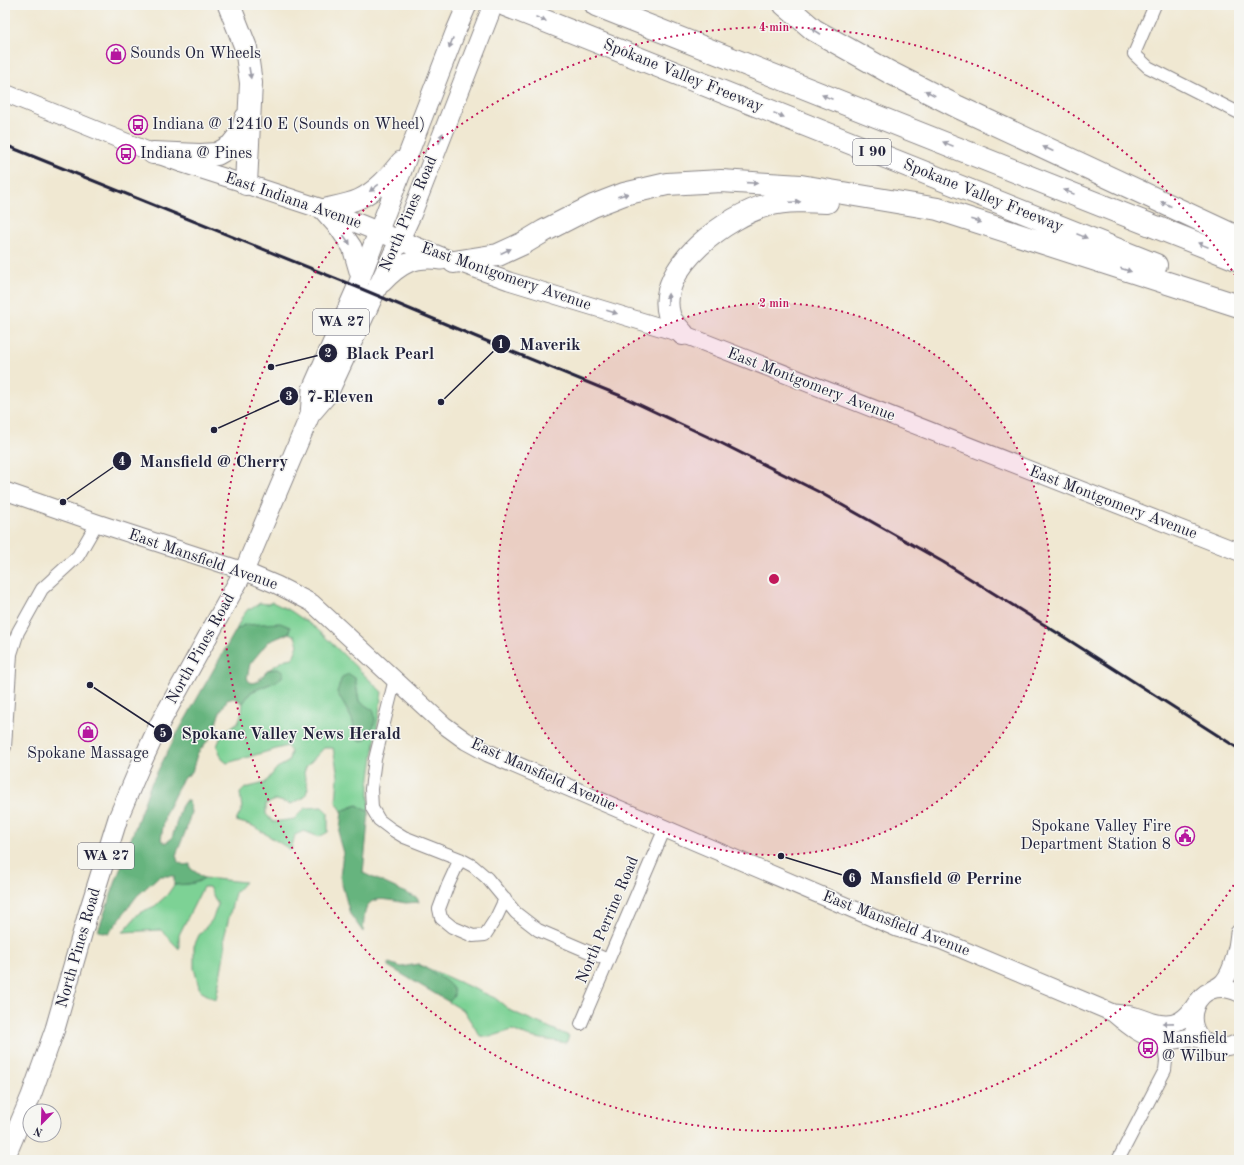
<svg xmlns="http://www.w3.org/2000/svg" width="1244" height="1165" viewBox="0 0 1244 1165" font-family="'Old Standard TT',serif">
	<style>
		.green { fill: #7dd295; stroke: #507a68; fill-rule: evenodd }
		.forest { fill: #66b47e; stroke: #446b5c }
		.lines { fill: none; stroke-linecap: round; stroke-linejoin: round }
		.street-casing { stroke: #898586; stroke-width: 14 }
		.secondary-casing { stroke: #898586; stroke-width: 19 }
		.primary-casing { stroke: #898586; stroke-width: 21 }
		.highway-casing { stroke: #898586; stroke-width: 24 }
		.street { stroke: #fff; stroke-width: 12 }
		.secondary { stroke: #fff; stroke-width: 17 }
		.primary { stroke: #fff; stroke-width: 19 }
		.highway { stroke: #fff; stroke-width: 22 }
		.rail { stroke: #22223b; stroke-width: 3 }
		.oneway { fill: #9c9ca7 }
		.ring { fill: none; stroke: #c2185b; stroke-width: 2; stroke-dasharray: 2 4 }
		.labels { text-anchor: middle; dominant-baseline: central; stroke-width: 3; stroke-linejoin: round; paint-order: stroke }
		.shield { fill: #f6f6f2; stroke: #626272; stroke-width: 1 }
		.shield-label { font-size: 15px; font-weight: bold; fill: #22223b }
		.poi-label { font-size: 16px; fill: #22223b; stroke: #f6f6f2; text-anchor: start }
		.street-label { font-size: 16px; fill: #22223b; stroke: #f6f6f2 }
		.centre { fill: #c2185b; stroke: #f6f6f2; stroke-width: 2 }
		.ring-label { font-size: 12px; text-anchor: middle; font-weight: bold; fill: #c2185b; stroke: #f6f6f2; stroke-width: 3; stroke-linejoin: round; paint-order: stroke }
		.leader { fill: none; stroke: #22223b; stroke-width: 1.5 }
		.callout-dot { fill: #22223b; stroke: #f6f6f2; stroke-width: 1.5 }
		.mark-label { font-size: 12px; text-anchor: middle; font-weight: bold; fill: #fff }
		.callout-label { font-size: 17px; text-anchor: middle; font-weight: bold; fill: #22223b; stroke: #f6f6f2; stroke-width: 3; stroke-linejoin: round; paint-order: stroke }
	</style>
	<rect width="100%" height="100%" fill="#f6f6f2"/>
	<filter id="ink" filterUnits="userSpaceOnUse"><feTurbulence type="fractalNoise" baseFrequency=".025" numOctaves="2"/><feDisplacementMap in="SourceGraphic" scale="8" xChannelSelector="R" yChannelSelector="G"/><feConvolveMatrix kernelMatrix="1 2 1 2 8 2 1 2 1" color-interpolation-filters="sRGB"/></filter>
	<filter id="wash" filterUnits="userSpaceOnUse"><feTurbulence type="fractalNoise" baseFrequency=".012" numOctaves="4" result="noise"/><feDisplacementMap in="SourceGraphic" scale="16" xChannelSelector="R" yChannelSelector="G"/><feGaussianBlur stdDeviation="0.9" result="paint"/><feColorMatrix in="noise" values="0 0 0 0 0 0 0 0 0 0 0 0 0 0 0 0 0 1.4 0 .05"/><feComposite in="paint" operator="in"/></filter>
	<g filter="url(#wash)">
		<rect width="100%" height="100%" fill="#f0e8d2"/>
		<path class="green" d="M272,602L291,611L317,629L382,692L369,785V812L357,805L342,811L336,802L338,776L333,748H324L306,767L304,773L308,788L305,797L291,804L276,800L266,804V814L273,822L294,819L305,808L322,807L328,813V832L319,837L304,831L295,835L291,850L253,826L236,821L242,809L240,793L245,788L265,783L277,768L288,762L291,752L287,746L227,763L222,759L217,746L222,734L238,722L242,713L243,703L251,692L277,681L278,669L268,670L286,659L293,658L298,645L295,636L289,633L290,627L244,625L236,630L242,617L248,609H251L260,603L268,604ZM355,678L359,701L357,739L352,719L337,692Z
			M204,878L245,882L235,893L224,938L225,949L216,1000L200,991L194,968V946L199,935L212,920L218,905L209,887H203L179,935V949L161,930L123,932L139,913L155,906L167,895L174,885C185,884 195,885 204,878Z
			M418,964L495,998L511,1011L569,1036L566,1043L530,1037L512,1030L490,1037L480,1036L464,1011L449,1002L454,995L450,985Z"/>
		<path class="forest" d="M280,623L290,627L289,633L268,642L250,664L247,678L250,683L257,682L268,670L278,669L283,672L282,677L277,681L251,692L243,703L234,698L227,700L219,714L213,734L197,754L192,772L182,780L165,814L161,840L166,843L172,838L181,807L185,801H189L191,812L186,830L176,855L178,862L184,865L190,864V868L204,878C195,885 185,884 174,885V876H159L137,896L109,933L98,931L150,786L173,741L236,630L244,625Z
			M349,674L355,678L359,701L374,711L375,721L371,735L362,741L357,739L352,719L337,692L342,677Z
			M357,805L369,812L363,873L417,898L419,902C415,902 410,903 406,903C397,902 376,895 369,904C363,911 364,924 363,932L350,914L340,877L343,853L339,839L342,811Z
			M389,963L401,967L418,964C426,969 452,982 454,991C455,996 452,999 449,1002L388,966Z"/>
	</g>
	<g filter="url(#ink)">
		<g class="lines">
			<g class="street-casing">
				<path id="street" d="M1155,5L1134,54L1148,67L1239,113
					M395,679L375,759L371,789L372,808L379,820L391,829L404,837L460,859L473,866L487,878L516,913L538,930L608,960
					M5,747L11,654L18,632L42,589L78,556L97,523
					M460,859L448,885L439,909L441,918L452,927L473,936L485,935L496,918L505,899
					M581,1024L665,828
					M1118,1160L1165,1070L1166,1061L1163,1041"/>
			</g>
			<g class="secondary-casing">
				<path id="secondary" d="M5,93L153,153L183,164L246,184
					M456,262L509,281L683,334L1239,552
					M5,491L97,523L244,571L277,585L312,603L444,725L466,741L488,753L897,928L940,940L1113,1013C1120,1014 1128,1014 1135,1016C1141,1017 1147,1020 1153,1022C1175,1028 1186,1020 1197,1002
					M1211,990C1216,987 1221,985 1224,981C1233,970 1238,946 1239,933
					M1239,993C1194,972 1177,1032 1212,1045C1221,1048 1231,1047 1239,1042
					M1113,1013C1127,1025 1143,1039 1164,1041C1184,1042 1187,1031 1208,1043"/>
			</g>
			<g class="primary-casing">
				<path id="primary" d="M246,184L322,209L454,262
					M322,209C334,206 348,204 359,199C376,191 389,176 401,161
					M323,210L339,228L352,247L361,278
					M382,283C400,264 414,256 441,260
					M310,415L312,389L357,287L455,33L467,5
					M5,1158L31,1096L55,1029L87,917L118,818L141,764L159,725L244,571L310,415L328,394L412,213L493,5"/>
			</g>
			<g class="highway-casing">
				<path id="highway" d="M229,5L246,48L251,83L246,184
					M505,5L1156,265
					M596,5L1239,260
					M785,5L814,30L889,72L958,107L1239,238
					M153,153L200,155L217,154L231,146L242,132L246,118
					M454,262L498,255L524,243L544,231L593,206L624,194L667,184L721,181L801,186L938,209L1239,306
					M683,334C678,328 670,321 669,314C656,267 729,215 768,205C787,200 808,201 827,202"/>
			</g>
			<use href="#street" class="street"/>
			<use href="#secondary" class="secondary"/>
			<use href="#primary" class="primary"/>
			<use href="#highway" class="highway"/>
			<path class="rail" d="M5,145L357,287L479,338L621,396L721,443L819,492L943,562L1064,637L1239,749"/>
		</g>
		<defs><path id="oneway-solid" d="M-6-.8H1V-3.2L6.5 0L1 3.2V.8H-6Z"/></defs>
		<g class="oneway">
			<use href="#oneway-solid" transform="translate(541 19) rotate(22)"/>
			<use href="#oneway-solid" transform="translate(816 31) rotate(-147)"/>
			<use href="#oneway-solid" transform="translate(451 43) rotate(111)"/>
			<use href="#oneway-solid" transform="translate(250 73) rotate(81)"/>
			<use href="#oneway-solid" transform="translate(930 93) rotate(-153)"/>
			<use href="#oneway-solid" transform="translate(827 97) rotate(-158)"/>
			<use href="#oneway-solid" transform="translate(779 115) rotate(22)"/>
			<use href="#oneway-solid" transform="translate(441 138) rotate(-69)"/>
			<use href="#oneway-solid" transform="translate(948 144) rotate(-158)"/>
			<use href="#oneway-solid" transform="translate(1048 149) rotate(-155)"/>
			<use href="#oneway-solid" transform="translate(752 183) rotate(4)"/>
			<use href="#oneway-solid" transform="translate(374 188) rotate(143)"/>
			<use href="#oneway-solid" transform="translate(1069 192) rotate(-158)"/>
			<use href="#oneway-solid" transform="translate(623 195) rotate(-18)"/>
			<use href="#oneway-solid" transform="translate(795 202) rotate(-2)"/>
			<use href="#oneway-solid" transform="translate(1166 204) rotate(-155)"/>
			<use href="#oneway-solid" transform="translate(976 221) rotate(18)"/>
			<use href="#oneway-solid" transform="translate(1082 236) rotate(22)"/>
			<use href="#oneway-solid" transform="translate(347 240) rotate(55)"/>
			<use href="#oneway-solid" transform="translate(1203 245) rotate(-158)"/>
			<use href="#oneway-solid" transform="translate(506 251) rotate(-25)"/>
			<use href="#oneway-solid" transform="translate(1126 270) rotate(18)"/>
			<use href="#oneway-solid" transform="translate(668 299) rotate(-89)"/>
			<use href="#oneway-solid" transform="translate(612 312) rotate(17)"/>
			<use href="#oneway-solid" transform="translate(1168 1023) rotate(179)"/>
		</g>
	</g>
	<circle cx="774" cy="579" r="276" fill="#c2185b" fill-opacity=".12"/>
	<g class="ring">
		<circle cx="774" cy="579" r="276"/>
		<path d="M1237 880A552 552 0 1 1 1237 278"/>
	</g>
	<defs>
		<g id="shop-ring" transform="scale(1)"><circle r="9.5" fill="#f6f6f2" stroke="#b5179e" stroke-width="1.5"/><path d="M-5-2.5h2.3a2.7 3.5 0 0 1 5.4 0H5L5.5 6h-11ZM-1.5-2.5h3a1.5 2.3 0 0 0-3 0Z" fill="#b5179e"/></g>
		<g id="bus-ring" transform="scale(1)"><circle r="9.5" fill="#f6f6f2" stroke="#b5179e" stroke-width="1.5"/><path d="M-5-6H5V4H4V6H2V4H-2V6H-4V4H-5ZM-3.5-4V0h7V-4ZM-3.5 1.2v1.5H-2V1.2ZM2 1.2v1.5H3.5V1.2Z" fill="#b5179e"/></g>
		<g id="civic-ring" transform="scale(1)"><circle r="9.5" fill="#f6f6f2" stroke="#b5179e" stroke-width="1.5"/><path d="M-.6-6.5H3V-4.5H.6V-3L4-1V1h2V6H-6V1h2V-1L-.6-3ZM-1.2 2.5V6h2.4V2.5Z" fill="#b5179e"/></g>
	</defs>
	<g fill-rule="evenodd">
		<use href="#shop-ring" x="116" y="54"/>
		<use href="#bus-ring" x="138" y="125"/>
		<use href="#bus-ring" x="126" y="154"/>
		<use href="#shop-ring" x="88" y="732"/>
		<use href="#civic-ring" x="1185" y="836"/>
		<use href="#bus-ring" x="1148" y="1048"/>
	</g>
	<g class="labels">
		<g class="shield">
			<rect x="853" y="139" width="38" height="26" rx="3"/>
			<rect x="313" y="309" width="56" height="26" rx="3"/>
			<rect x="78" y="843" width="56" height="26" rx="3"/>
		</g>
		<g class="shield-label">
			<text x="872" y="152">I 90</text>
			<text x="341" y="322">WA 27</text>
			<text x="106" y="856">WA 27</text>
		</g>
		<g class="poi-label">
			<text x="130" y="54">Sounds On Wheels</text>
			<text x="152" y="125">Indiana @ 12410 E (Sounds on Wheel)</text>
			<text x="140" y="154">Indiana @ Pines</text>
			<text x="88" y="754" text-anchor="middle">Spokane Massage</text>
			<text x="1171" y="827" text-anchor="end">Spokane Valley Fire<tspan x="1171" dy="18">Department Station 8</tspan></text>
			<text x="1162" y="1039">Mansfield<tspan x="1162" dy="18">@ Wilbur</tspan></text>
		</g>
		<g class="street-label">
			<text transform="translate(683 76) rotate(22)">Spokane Valley Freeway</text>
			<text transform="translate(983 196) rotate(22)">Spokane Valley Freeway</text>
			<text transform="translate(293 201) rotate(19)">East Indiana Avenue</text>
			<text transform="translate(409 214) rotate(-67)">North Pines Road</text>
			<text transform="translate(506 277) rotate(19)">East Montgomery Avenue</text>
			<text transform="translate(811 385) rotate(21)">East Montgomery Avenue</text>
			<text transform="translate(1113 503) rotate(21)">East Montgomery Avenue</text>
			<text transform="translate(203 560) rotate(19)">East Mansfield Avenue</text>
			<text transform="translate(201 649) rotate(-61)">North Pines Road</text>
			<text transform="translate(543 775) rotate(24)">East Mansfield Avenue</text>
			<text transform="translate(608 920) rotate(-67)">North Perrine Road</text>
			<text transform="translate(896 924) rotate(21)">East Mansfield Avenue</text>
			<text transform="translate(79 948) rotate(-74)">North Pines Road</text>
		</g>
	</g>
	<circle cx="774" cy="579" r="6" class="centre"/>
	<g class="ring-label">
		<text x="774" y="31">4 min</text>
		<text x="774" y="307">2 min</text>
	</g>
	<path class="leader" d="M441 402L501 344M271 367L328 353M214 430L289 396M63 502L122 461M90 685L163 733M781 856L852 878"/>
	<g class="callout-dot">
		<circle cx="441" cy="402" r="4"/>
		<circle cx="271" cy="367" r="4"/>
		<circle cx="214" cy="430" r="4"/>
		<circle cx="63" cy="502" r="4"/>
		<circle cx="90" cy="685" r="4"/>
		<circle cx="781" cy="856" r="4"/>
		<circle cx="501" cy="344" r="10"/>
		<circle cx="328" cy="353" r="10"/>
		<circle cx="289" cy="396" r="10"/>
		<circle cx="122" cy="461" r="10"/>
		<circle cx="163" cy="733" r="10"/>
		<circle cx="852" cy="878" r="10"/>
	</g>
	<g class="mark-label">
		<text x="501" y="348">1</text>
		<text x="328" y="357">2</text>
		<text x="289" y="400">3</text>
		<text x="122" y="465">4</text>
		<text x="163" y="737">5</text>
		<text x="852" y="882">6</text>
	</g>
	<g class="callout-label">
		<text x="550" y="350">Maverik</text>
		<text x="390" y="359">Black Pearl</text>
		<text x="340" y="402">7-Eleven</text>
		<text x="214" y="467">Mansfield @ Cherry</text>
		<text x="291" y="739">Spokane Valley News Herald</text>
		<text x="946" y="884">Mansfield @ Perrine</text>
	</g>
	<rect width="1244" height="1165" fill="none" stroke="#f6f6f2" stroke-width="20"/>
	<g transform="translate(42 1123) rotate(203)"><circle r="19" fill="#f6f6f2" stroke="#a1a1a9"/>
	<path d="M0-3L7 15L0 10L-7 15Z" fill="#b5179e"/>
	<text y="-6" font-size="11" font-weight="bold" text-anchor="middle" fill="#22223b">N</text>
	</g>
</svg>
